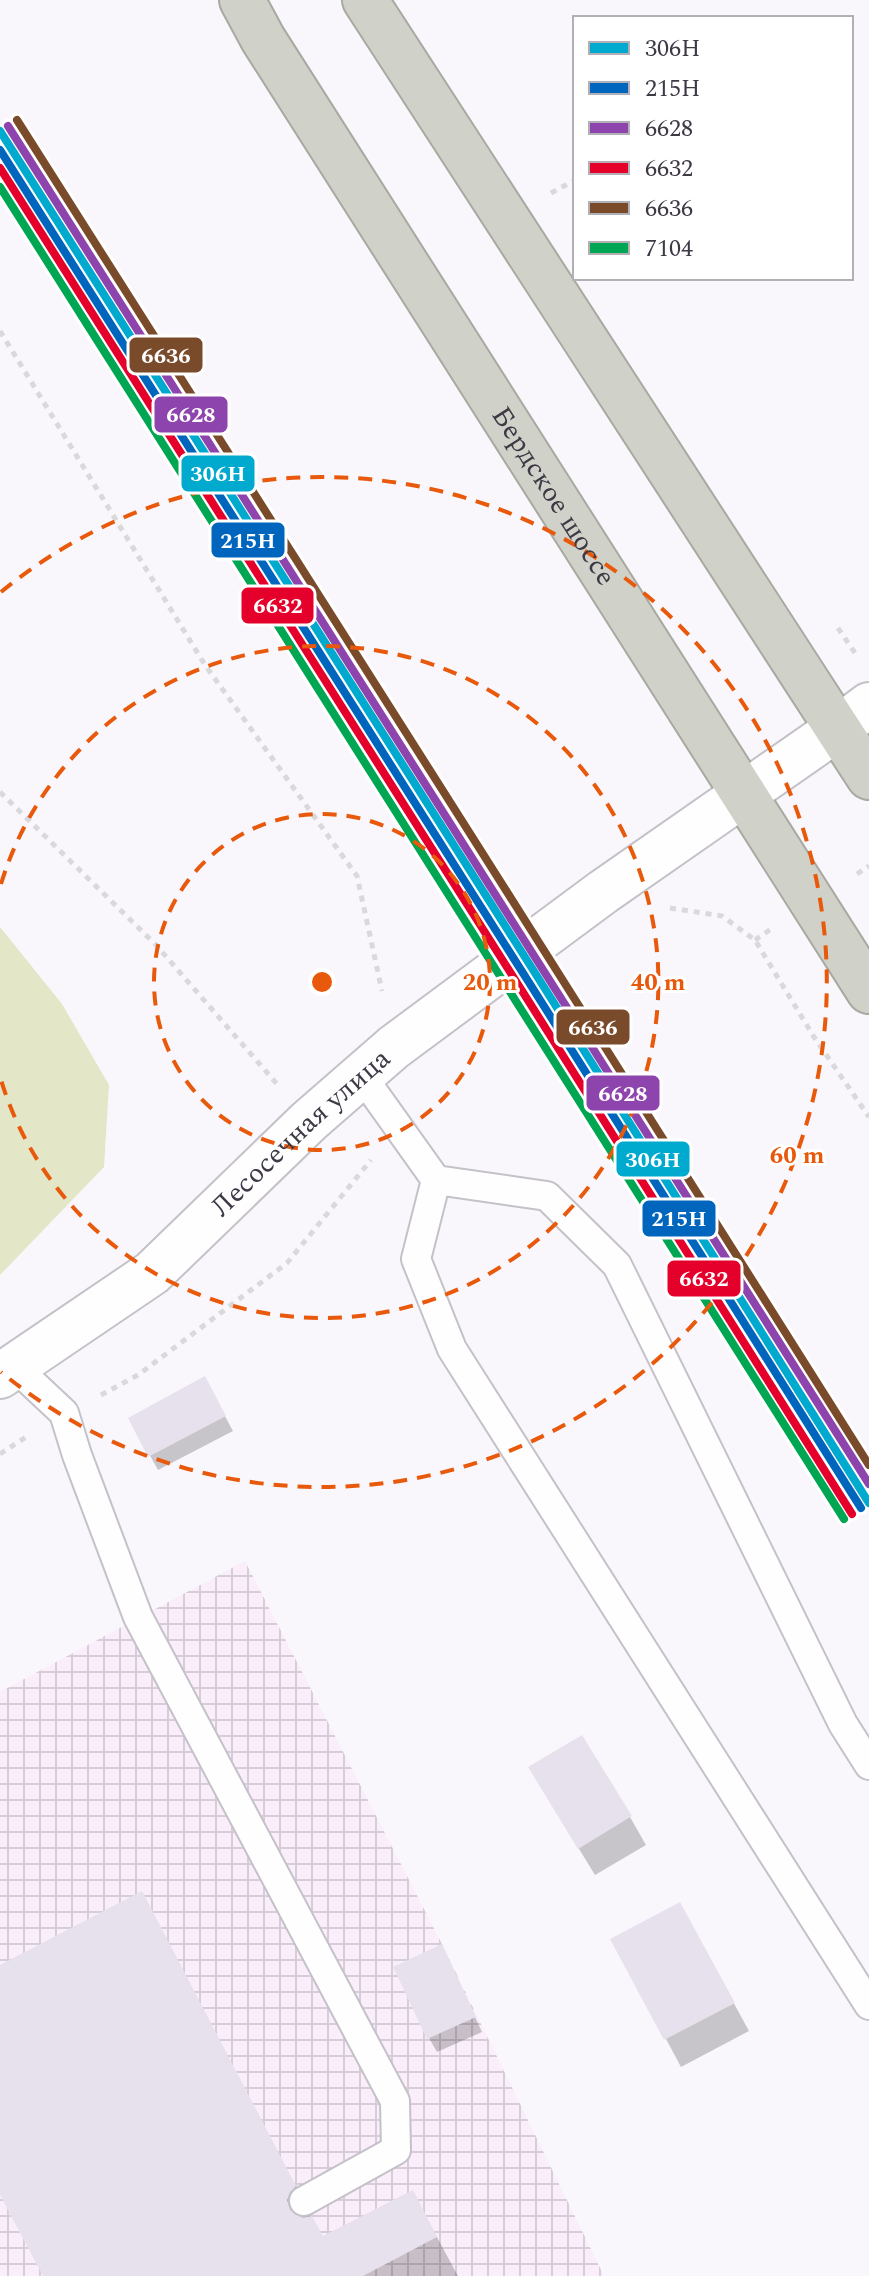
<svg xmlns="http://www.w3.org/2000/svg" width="869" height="2276" viewBox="0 0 869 2276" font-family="Spectral,serif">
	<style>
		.industrial { fill: url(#industrial-grid) }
		.green { fill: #e4e6c8 }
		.shadow { fill: #0003 }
		.building { fill: #e6e1ec }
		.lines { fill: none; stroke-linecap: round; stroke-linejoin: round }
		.lane-casing { stroke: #c4c1c9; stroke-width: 32 }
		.street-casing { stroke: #c4c1c9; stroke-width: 48 }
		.secondary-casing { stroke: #c4c1c9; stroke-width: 48 }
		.highway-casing { stroke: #a8a9a1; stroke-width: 48 }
		.path { stroke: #d9d8db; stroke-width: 5; stroke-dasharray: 6 6; stroke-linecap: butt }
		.lane { stroke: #fefeff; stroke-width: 28 }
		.street { stroke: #fefeff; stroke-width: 44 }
		.secondary { stroke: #fefeff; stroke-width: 44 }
		.highway { stroke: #d0d2c9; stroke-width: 44 }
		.rail-1-casing { stroke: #fff; stroke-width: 14 }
		.rail-2-casing { stroke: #fff; stroke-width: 14 }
		.rail-3-casing { stroke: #fff; stroke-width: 14 }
		.rail-4-casing { stroke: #fff; stroke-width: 14 }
		.rail-5-casing { stroke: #fff; stroke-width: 14 }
		.rail-6-casing { stroke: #fff; stroke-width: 14 }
		.rail-1 { stroke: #00a9ce; stroke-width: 8 }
		.rail-2 { stroke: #0065bd; stroke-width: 8 }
		.rail-3 { stroke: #8e44ad; stroke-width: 8 }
		.rail-4 { stroke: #e4002b; stroke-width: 8 }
		.rail-5 { stroke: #7a4b2a; stroke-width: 8 }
		.rail-6 { stroke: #00a651; stroke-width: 8 }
		.ring { fill: none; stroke: #e8590c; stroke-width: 4; stroke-dasharray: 14 10 }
		.labels { text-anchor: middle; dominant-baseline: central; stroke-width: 6; stroke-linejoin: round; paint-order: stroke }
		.street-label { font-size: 28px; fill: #3f3946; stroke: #fff }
		.centre { fill: #e8590c; stroke: #fff; stroke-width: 4 }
		.ring-label { font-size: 24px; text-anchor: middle; font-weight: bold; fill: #e8590c; stroke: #fff; stroke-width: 6; stroke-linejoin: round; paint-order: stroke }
		.line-badge { stroke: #fff; stroke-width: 3 }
		.badge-label { font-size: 22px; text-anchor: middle; font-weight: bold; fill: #fff }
	</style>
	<defs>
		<pattern id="industrial-grid" width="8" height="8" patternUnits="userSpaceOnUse" patternTransform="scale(2)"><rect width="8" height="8" fill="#faeefa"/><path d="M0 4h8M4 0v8" fill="none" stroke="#d7cdd8"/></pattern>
	</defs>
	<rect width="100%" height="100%" fill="#f9f7fc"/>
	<path class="industrial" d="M245,1561L442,1944L604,2276H0V1692Z"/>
	<path class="green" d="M0,927L62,1004L109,1085L104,1167L0,1275Z"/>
	<path class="shadow" d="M205,1379L233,1431L158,1470L130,1419Z
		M546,1795L630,1817L646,1845L595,1875Z
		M695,1932L749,2031L681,2067L613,1940Z
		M165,1936L323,2239L413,2193L458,2276H45L0,2190V1967Z
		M449,1961L482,2032L437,2052L429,2038Z"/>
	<path class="building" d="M205,1376L226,1416L148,1457L128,1418Z
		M582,1735L632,1816L578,1849L528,1767Z
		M142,1891L296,2186L290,2192L287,2200L290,2210L303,2218L312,2216L323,2236L413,2190L437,2237L363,2276H43L0,2195V1965Z
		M680,1902L735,2003L664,2040L610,1939Z
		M442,1944L476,2017L427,2039L393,1967Z"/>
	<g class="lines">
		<g class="lane-casing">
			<path id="lane" d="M374,1093L436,1180L547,1196L617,1265L843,1724L869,1765
				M436,1180L416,1259L452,1349L869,2005
				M15,1367L64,1413L77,1455L138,1617L395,2101L396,2150L304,2201"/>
		</g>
		<g class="street-casing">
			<path id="street" d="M837,729L869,705"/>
		</g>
		<g class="secondary-casing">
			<g id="secondary">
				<path id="s1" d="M0,1376L152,1273L309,1121L394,1047L603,892L837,729"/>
			</g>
		</g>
		<g class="highway-casing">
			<g id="highway">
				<path id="s2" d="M242,0L263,39L869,991"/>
				<path d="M365,0L869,777"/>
			</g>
		</g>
		<path class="path" d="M551,193L575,180
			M0,331L205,665L357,876L382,991
			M838,628L857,656
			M0,792L156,945L277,1084
			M857,874L869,866
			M670,908L722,916L755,940L814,1037L869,1117
			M755,940L771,929
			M101,1395L138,1375L287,1263L371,1160
			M0,1454L26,1437"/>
		<use href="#lane" class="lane"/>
		<use href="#street" class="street"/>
		<use href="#secondary" class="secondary"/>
		<use href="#highway" class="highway"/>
		<g class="rail-1-casing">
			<path id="rail-1" d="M0,131C290,588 582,1044 869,1503"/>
		</g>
		<g class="rail-2-casing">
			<path id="rail-2" d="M0,150C287,603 576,1054 861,1508"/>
		</g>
		<g class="rail-3-casing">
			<path id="rail-3" d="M8,126C295,579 585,1030 869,1484"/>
		</g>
		<g class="rail-4-casing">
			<path id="rail-4" d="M0,168C284,617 570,1064 852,1514"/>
		</g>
		<g class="rail-5-casing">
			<path id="rail-5" d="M17,120C301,569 587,1015 869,1465"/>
		</g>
		<g class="rail-6-casing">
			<path id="rail-6" d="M0,187C281,631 565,1073 844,1519"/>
		</g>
		<use href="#rail-1" class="rail-1"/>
		<use href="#rail-2" class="rail-2"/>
		<use href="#rail-3" class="rail-3"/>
		<use href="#rail-4" class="rail-4"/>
		<use href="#rail-5" class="rail-5"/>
		<use href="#rail-6" class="rail-6"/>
	</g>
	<g class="ring">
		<circle cx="322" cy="982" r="168"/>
		<path d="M1 884A336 336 0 1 1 1 1080"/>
		<path d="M1 592A505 505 0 1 1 1 1372"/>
	</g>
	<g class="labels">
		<g class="street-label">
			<text stroke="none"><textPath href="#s2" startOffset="586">Бердское шоссе</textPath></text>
			<text stroke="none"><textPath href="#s1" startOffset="388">Лесосечная улица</textPath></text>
		</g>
	</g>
	<circle cx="322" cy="982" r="12" class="centre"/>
	<g class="ring-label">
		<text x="490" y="990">20 m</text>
		<text x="658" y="990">40 m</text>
		<text x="797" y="1163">60 m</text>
	</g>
	<g class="line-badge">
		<rect x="128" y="336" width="76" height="38" rx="8" fill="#7a4b2a"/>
		<rect x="153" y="395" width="76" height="39" rx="8" fill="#8e44ad"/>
		<rect x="180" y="454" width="76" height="39" rx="8" fill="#00a9ce"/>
		<rect x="210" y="521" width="76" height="38" rx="8" fill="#0065bd"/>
		<rect x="240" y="586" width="75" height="39" rx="8" fill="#e4002b"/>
		<rect x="555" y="1008" width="76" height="38" rx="8" fill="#7a4b2a"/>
		<rect x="585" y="1074" width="76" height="38" rx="8" fill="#8e44ad"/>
		<rect x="615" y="1140" width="76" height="38" rx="8" fill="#00a9ce"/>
		<rect x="641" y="1199" width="76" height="39" rx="8" fill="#0065bd"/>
		<rect x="666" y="1259" width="76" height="39" rx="8" fill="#e4002b"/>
	</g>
	<g class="badge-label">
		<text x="166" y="363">6636</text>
		<text x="191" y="422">6628</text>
		<text x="218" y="481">306Н</text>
		<text x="248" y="548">215Н</text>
		<text x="278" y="613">6632</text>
		<text x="593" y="1035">6636</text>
		<text x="623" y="1101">6628</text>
		<text x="653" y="1167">306Н</text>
		<text x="679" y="1226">215Н</text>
		<text x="704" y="1286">6632</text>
	</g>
	<rect x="573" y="16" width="280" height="264" fill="#ffffff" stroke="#b2b0b5" stroke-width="2"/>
	<rect x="589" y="42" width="40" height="12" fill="#00a9ce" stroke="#b2b0b5" stroke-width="2"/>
	<text x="645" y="56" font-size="24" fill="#3f3946">306Н</text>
	<rect x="589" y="82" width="40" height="12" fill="#0065bd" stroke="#b2b0b5" stroke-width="2"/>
	<text x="645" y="96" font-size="24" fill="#3f3946">215Н</text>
	<rect x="589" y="122" width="40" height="12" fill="#8e44ad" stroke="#b2b0b5" stroke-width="2"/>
	<text x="645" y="136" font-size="24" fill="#3f3946">6628</text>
	<rect x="589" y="162" width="40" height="12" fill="#e4002b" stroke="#b2b0b5" stroke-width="2"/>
	<text x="645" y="176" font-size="24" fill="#3f3946">6632</text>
	<rect x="589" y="202" width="40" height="12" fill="#7a4b2a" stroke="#b2b0b5" stroke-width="2"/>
	<text x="645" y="216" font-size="24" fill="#3f3946">6636</text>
	<rect x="589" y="242" width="40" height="12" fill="#00a651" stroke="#b2b0b5" stroke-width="2"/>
	<text x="645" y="256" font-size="24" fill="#3f3946">7104</text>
</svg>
